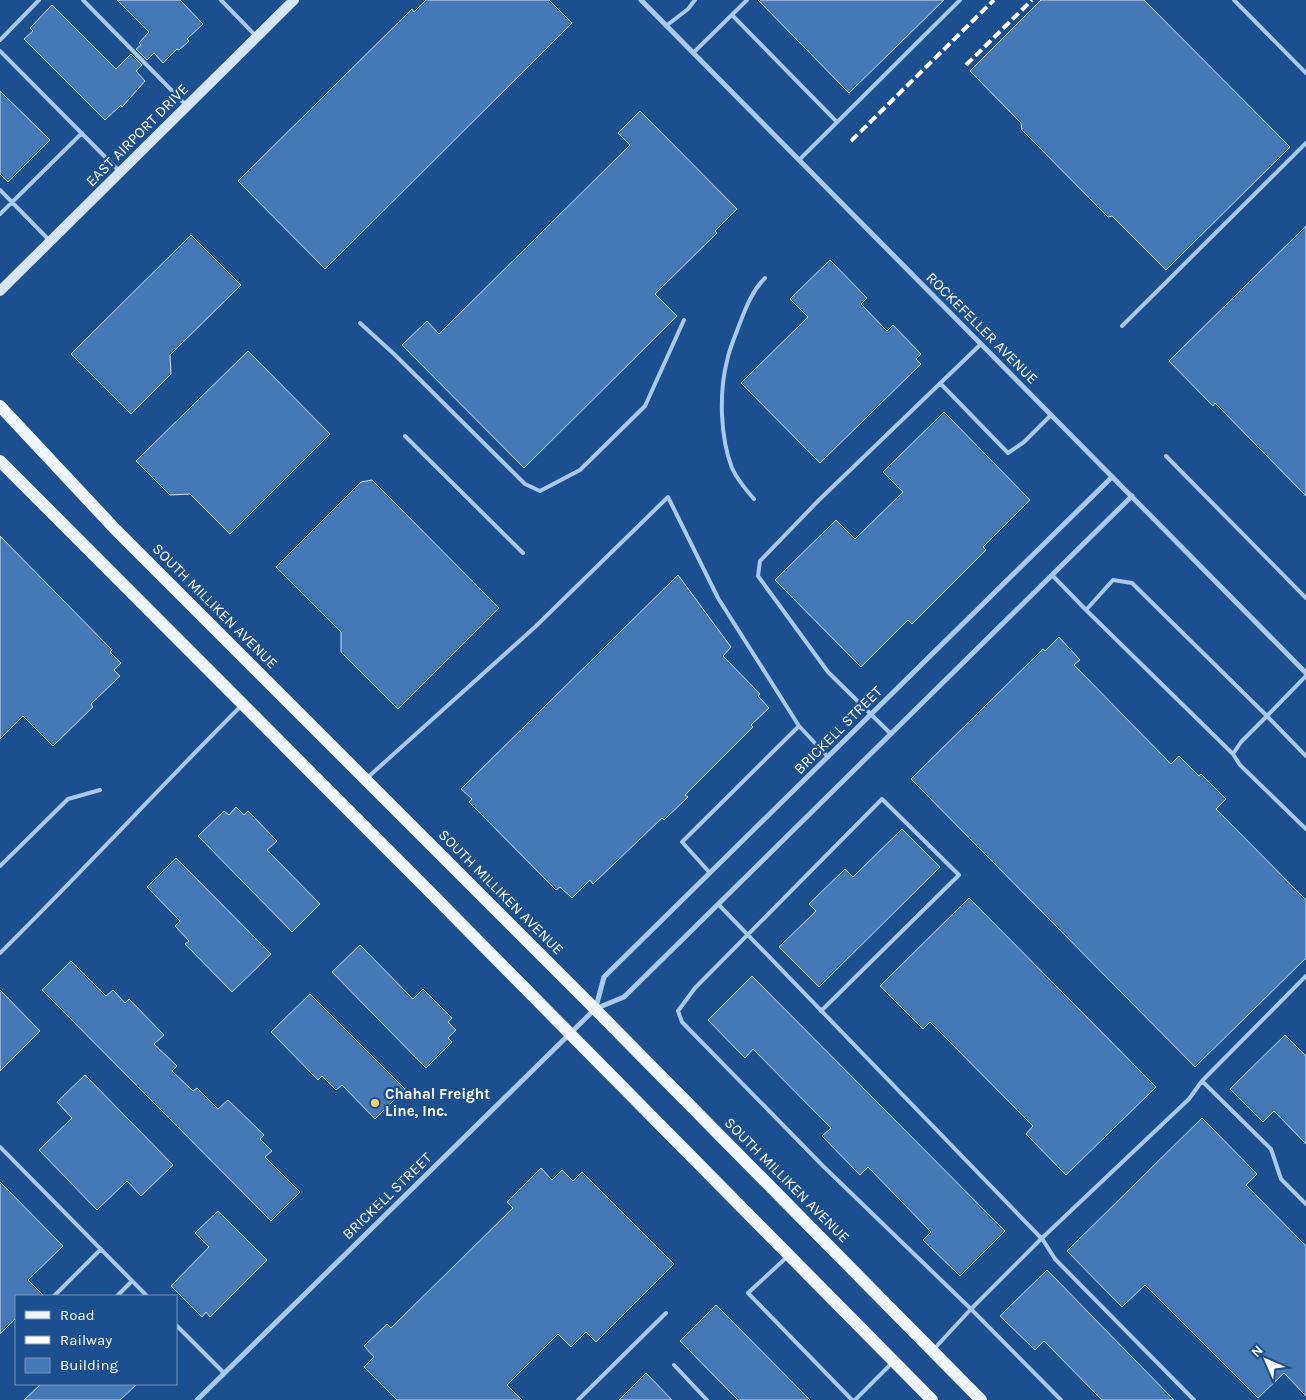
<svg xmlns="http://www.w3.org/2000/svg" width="1306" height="1400" viewBox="0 0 1306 1400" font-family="Karla,sans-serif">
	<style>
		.building { fill: #4478b7; stroke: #cfe3fa }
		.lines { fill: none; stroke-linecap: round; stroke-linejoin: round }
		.lane { stroke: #a9c9ee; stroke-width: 4 }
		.street { stroke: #a9c9ee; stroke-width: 5 }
		.secondary { stroke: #d6e6fa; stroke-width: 10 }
		.primary { stroke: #f0f6ff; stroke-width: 12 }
		.rail { stroke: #fff; stroke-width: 4; stroke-dasharray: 9 4; stroke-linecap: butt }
		.poi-dot { fill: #ffd166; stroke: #1b4f8f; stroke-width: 2 }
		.labels { text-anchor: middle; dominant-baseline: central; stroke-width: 4.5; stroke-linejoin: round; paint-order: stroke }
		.street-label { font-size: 15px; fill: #fff; stroke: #1b4f8f }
		.poi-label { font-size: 15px; font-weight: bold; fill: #fff; stroke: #1b4f8f; text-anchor: start }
	</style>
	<rect width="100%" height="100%" fill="#1b4f8f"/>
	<path class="building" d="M117,0H180L203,24L187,39L189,41L179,50L177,49L163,63L154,53L147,60L136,49L141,45L139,43L149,32Z
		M426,0H549L572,23L325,269L238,181L412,9L414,12Z
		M758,0H944L849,93Z
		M1041,0H1144L1290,147L1166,270L1112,216L1108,217L1022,130L1021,123L970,71Z
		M52,5L116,69L131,54L142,65L136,71L145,81L122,107L121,105L105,120L24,39L33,31L30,28Z
		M0,91L50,140L8,182L0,174Z
		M640,111L737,209L715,231L717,233L655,294L677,316L524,468L402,345L427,321L439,334L630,145L618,133Z
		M1306,226V496L1215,403L1213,406L1169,361Z
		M191,235L241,285L170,355L171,374L131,414L71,354Z
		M830,260L867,298L861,304L887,331L893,325L921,354L916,359L921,364L820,463L741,383L808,317L790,299Z
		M248,351L330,434L230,534L190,494L170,495L136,461Z
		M944,412L1030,500L983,547L986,550L912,624L908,620L861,667L775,580L836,520L855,539L903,492L883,472Z
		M372,480L499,608L398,709L341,652V632L276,567L361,482Z
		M0,536L112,650L110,652L121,663L114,670L120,676L91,704L93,707L53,746L23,716L0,739Z
		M678,575L731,647L723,656L760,694L758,696L769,708L751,725L753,727L685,795L688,797L664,820L662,818L593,884L590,880L572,898L560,887L556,890L469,802L472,799L461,789Z
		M1059,637L1080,660L1074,665L1171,764L1179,756L1199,776L1201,774L1226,799L1216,809L1306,900V958L1195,1067L911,779L1043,649L1045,651Z
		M236,807L244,815L248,811L277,841L267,850L320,904L292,932L198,836L224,811L229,815Z
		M902,829L940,867L819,987L779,947L816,911L809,904L845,869L853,877Z
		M176,858L271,954L232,992L185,944L189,941L175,926L180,921L147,887Z
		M969,898L1156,1087L1066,1175L1026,1134L1033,1126L930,1022L923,1029L880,986Z
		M360,945L413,999L423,989L452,1018L448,1022L456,1030L448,1038L452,1042L426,1068L332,972Z
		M71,961L106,996L113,990L125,1003L129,999L164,1035L154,1044L177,1066L172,1071L193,1091L197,1088L218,1109L228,1100L264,1135L260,1139L272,1151L265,1157L300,1192L271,1221L42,990Z
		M752,976L1005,1231L960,1276L923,1240L931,1232L868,1167L860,1175L822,1136L831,1128L753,1049L745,1058L708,1020Z
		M0,990L40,1031L0,1071Z
		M310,994L405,1089L375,1119L342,1085L336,1090L322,1076L318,1080L271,1032Z
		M1285,1035L1306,1056V1144L1274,1111L1263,1122L1230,1089Z
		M85,1075L173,1165L141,1196L127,1181L97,1210L39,1150L72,1118L57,1102Z
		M1202,1118L1257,1174L1246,1185L1306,1246V1396L1284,1373L1258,1398L1145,1285L1122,1307L1067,1251Z
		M541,1168L552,1180L562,1170L573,1181L582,1172L674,1264L596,1342L586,1332L571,1347L558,1334L507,1385L522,1400H397L364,1367L374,1357L364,1346L387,1324L391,1328L513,1208L507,1202Z
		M0,1182L63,1246L28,1280L44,1296H16V1318L0,1334Z
		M218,1211L267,1260L210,1317L206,1312L202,1317L171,1286L209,1247L195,1233Z
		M1047,1270L1174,1400H1102L1044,1341L1035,1350L1000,1316Z
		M716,1305L810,1400H738L680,1341Z
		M646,1373L672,1400H619Z
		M41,1384H137L120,1400H24Z"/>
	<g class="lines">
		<path class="lane" d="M83,0L186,105
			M221,0L256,36
			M1234,0L1306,73
			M732,15L837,122
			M666,26L688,9L695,0
			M0,40L39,0
			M0,51L120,172
			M693,53L747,0
			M799,160L960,0
			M0,190L50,241
			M0,214L82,133
			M360,323L394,354L525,484L540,491L580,470L645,406L684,320
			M1122,326L1306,143
			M940,383L1008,453L1024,442L1051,415
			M405,436L523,553
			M1166,456L1306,598
			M754,499C746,490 737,479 732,468C720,437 719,392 727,361C729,350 734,339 738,328C745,310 751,292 765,278
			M1052,575L1086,610L1113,580L1132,583L1267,716L1241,742L1233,754L1240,765L1306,829
			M1086,610L1233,754
			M1306,676L1267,716L1306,756
			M891,734L828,672L758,576L760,561L819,500L981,344
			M367,778L535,627L668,497L718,598L799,726
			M0,866L68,799L100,790
			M710,873L682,842L799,726L828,757
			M719,905L1043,1240L1055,1259L1194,1400
			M0,953C82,872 160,787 241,706
			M821,1011L959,875L882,799L695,988L678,1011L682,1022L823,1166L971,1309L934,1349
			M1202,1081L1271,1149L1281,1179L1306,1204
			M0,1147L147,1296
			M787,1257L748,1293L852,1400
			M54,1296L101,1249
			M117,1296L132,1281
			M176,1325L224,1373
			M674,1365L707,1400
			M578,1400L666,1313
			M855,1400L892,1363
			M1061,1400L971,1309L1041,1239L1189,1099L1202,1081L1306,976"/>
		<path class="street" d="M641,0L1306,673
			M596,1007L604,977L1112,477
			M197,1400L595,1009L624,997L1132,496"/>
		<path class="secondary" d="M0,291L294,0"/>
		<path class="primary" d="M0,406L116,530L595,1009L981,1400
			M0,461L424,886L932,1400"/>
		<path class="rail" d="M966,65L1032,0
			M851,141L994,0"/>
	</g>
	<circle class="poi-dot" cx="375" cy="1103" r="5"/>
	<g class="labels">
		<g class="street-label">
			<text transform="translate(137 135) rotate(-45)">EAST AIRPORT DRIVE</text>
			<text transform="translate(982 328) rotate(45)">ROCKEFELLER AVENUE</text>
			<text transform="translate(215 606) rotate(45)">SOUTH MILLIKEN AVENUE</text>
			<text transform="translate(838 730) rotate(-45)">BRICKELL STREET</text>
			<text transform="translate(501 892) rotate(45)">SOUTH MILLIKEN AVENUE</text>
			<text transform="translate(787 1180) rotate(45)">SOUTH MILLIKEN AVENUE</text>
			<text transform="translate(387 1196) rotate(-44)">BRICKELL STREET</text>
		</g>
		<g class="poi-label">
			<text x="385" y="1094">Chahal Freight<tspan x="385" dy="17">Line, Inc.</tspan></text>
		</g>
	</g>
	<rect x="15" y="1295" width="162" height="90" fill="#1b4f8f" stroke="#7695bc"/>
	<rect x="25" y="1311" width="25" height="8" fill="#f0f6ff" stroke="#7695bc"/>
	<text x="60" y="1320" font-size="15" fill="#ffffff">Road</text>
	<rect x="25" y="1336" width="25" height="8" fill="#ffffff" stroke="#7695bc"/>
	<text x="60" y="1345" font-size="15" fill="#ffffff">Railway</text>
	<rect x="25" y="1358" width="25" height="15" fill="#4478b7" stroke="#7695bc"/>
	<text x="60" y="1370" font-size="15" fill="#ffffff">Building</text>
	<g transform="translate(1266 1360) rotate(315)" stroke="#1b4f8f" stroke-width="4" paint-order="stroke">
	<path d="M0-4L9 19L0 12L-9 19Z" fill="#ffffff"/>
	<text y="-8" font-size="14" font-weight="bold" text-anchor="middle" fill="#ffffff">N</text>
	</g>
</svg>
